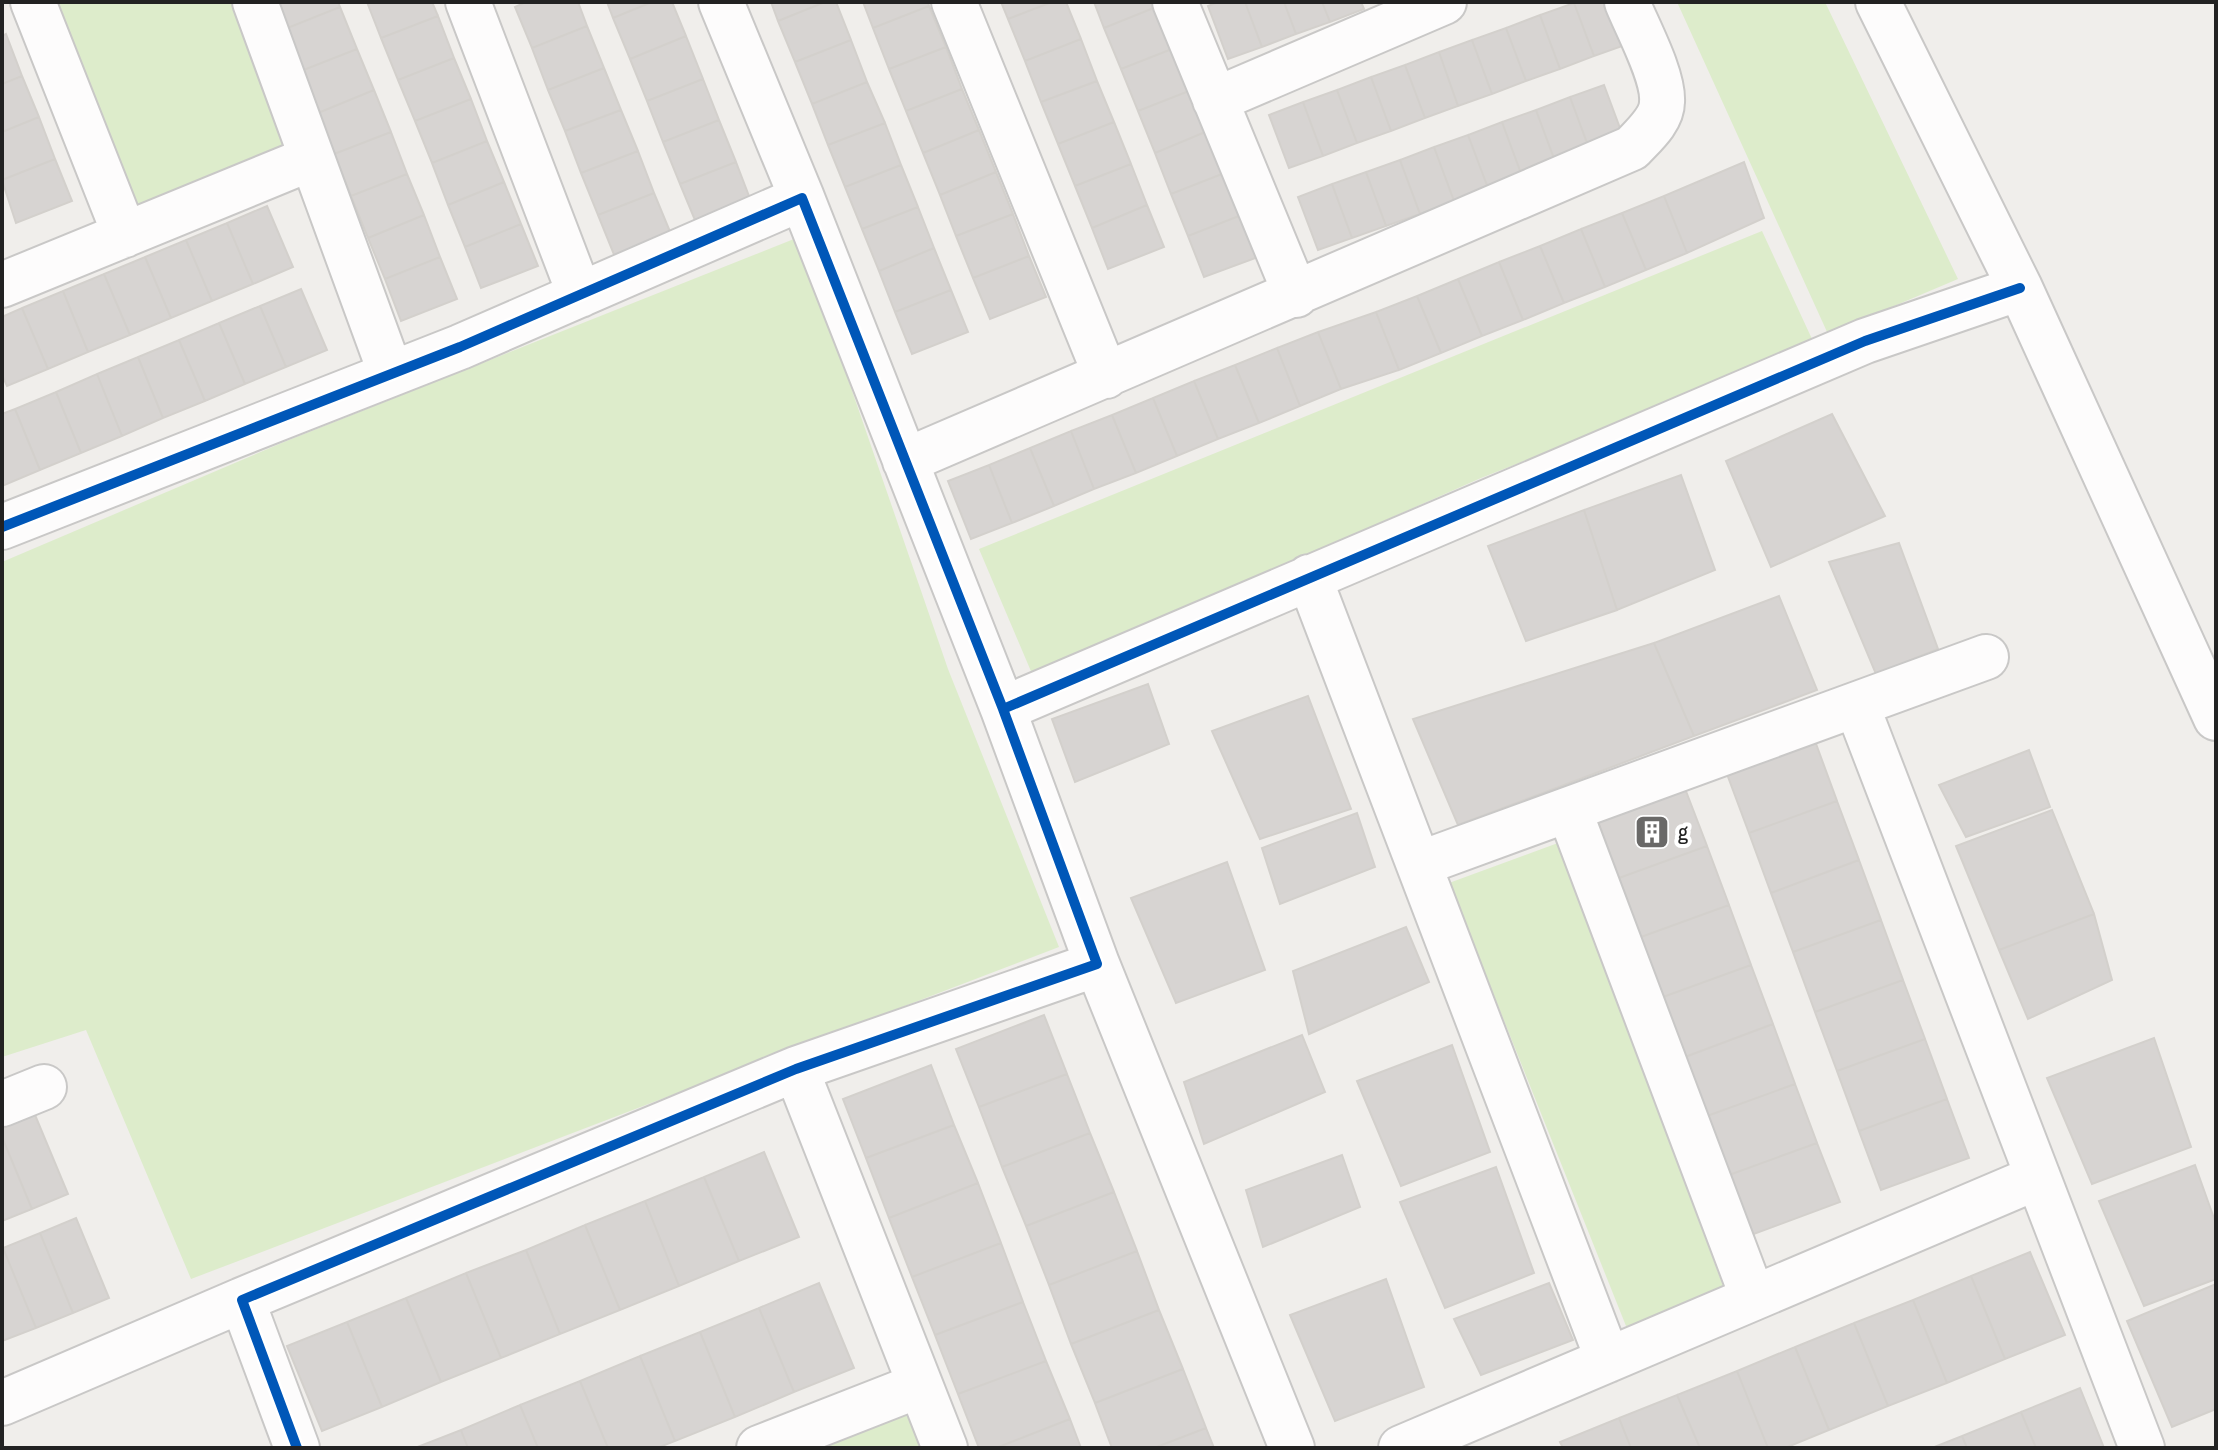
<svg xmlns="http://www.w3.org/2000/svg" width="2218" height="1450" viewBox="0 0 2218 1450" font-family="'Archivo Narrow',sans-serif">
	<style>
		.grass { fill: #ddeccb }
		.building { fill: #d7d4d2; stroke: #d3d0cc; stroke-width: 2 }
		.lines { fill: none; stroke-linecap: round; stroke-linejoin: round }
		.minor-casing { stroke: #c9c8c7; stroke-width: 48 }
		.minor { stroke: #fdfcfc; stroke-width: 44 }
		.cycleway-casing { stroke: #fff; stroke-width: 15 }
		.cycleway { stroke: #0057b8; stroke-width: 10 }
		.labels { text-anchor: middle; dominant-baseline: central; stroke-width: 8; stroke-linejoin: round; paint-order: stroke }
		.poi-label { font-size: 22px; fill: #222; stroke: #fff; text-anchor: start }
	</style>
	<rect width="100%" height="100%" fill="#f0eeeb"/>
	<path class="grass" d="M50,2H239L289,152L132,214Z
		M1677,2H1825L1958,279L1828,334Z
		M1762,231L1812,339L1663,406L1481,478L1033,676L979,549Z
		M799,237L948,669L1059,947L191,1279L86,1030L2,1057V562L284,442Z
		M1558,843L1725,1291L1628,1331L1449,883Z
		M913,1407L929,1448H800Z"/>
	<path class="building" d="M274,2H338L340,7L285,29Z
		M367,2H432L438,16L381,38Z
		M526,2H578L587,26L532,48L515,7Z
		M607,2H652L613,18Z
		M652,2H672L686,36L630,59L613,18Z
		M771,2H825L778,21Z
		M825,2H836L851,40L795,62L778,21Z
		M863,2H928L929,6L873,28Z
		M1001,2H1052L1008,19Z
		M1052,2H1066L1081,39L1025,61L1008,19Z
		M1094,2H1159L1161,5L1104,28Z
		M1218,2H1245L1262,47L1228,59L1208,6Z
		M1245,2H1284L1296,34L1262,47Z
		M1284,2H1322L1330,22L1296,34Z
		M1322,2H1361L1364,9L1330,22Z
		M1612,2L1628,44L1594,56L1574,3Z
		M1574,3L1594,56L1560,69L1540,15Z
		M1161,5L1177,47L1121,69L1104,28Z
		M929,6L946,47L889,69L873,28Z
		M340,7L357,49L301,71L285,29Z
		M1540,15L1560,69L1526,81L1506,28Z
		M438,16L454,58L398,80L381,38Z
		M587,26L604,68L548,90L532,48Z
		M1506,28L1526,81L1492,94L1472,40Z
		M6,34L22,76L2,84V36Z
		M686,36L703,79L647,101L630,59Z
		M1081,39L1097,81L1041,102L1025,61Z
		M851,40L867,82L812,104L795,62Z
		M1472,40L1492,94L1458,106L1439,52Z
		M946,47L962,89L906,111L889,69Z
		M1177,47L1194,89L1138,111L1121,69Z
		M357,49L374,90L318,113L301,71Z
		M1439,52L1458,106L1425,118L1405,65Z
		M454,58L471,99L415,121L398,80Z
		M1405,65L1425,118L1391,131L1371,77Z
		M604,68L621,110L565,131L548,90Z
		M22,76L39,117L2,132V84Z
		M1371,77L1391,131L1357,143L1337,90Z
		M703,79L719,120L663,142L647,101Z
		M1097,81L1114,122L1058,144L1041,102Z
		M867,82L885,123L828,145L812,104Z
		M1604,85L1624,139L1590,151L1570,97Z
		M962,89L979,130L923,153L906,111Z
		M1194,89L1210,130L1155,153L1138,111Z
		M374,90L391,132L334,154L318,113Z
		M1337,90L1357,143L1323,156L1303,102Z
		M1570,97L1590,151L1556,164L1536,110Z
		M471,99L487,141L432,163L415,121Z
		M1303,102L1323,156L1289,168L1269,115Z
		M621,110L638,151L581,173L565,131Z
		M1536,110L1556,164L1522,176L1502,122Z
		M39,117L55,159L2,180V132Z
		M719,120L736,162L680,184L663,142Z
		M1114,122L1131,164L1075,186L1058,144Z
		M1502,122L1522,176L1488,188L1468,135Z
		M885,123L901,165L845,187L828,145Z
		M979,130L996,172L940,195L923,153Z
		M1210,130L1227,172L1171,194L1155,153Z
		M391,132L407,174L351,196L334,154Z
		M1468,135L1488,188L1454,201L1434,147Z
		M487,141L504,182L448,205L432,163Z
		M1434,147L1454,201L1420,214L1400,160Z
		M638,151L654,193L598,215L581,173Z
		M55,159L72,201L16,223L2,180Z
		M1400,160L1420,214L1386,226L1366,172Z
		M736,162L752,204L697,225L680,184Z
		M1744,162L1764,218L1687,253L1664,196Z
		M1131,164L1147,205L1092,228L1075,186Z
		M901,165L918,207L862,229L845,187Z
		M996,172L1013,214L956,236L940,195Z
		M1227,172L1244,214L1188,236L1171,194Z
		M1366,172L1386,226L1352,238L1332,184Z
		M407,174L424,215L368,238L351,196Z
		M504,182L521,224L465,247L448,205Z
		M1332,184L1352,238L1318,250L1298,197Z
		M654,193L671,234L615,257L598,215Z
		M1664,196L1687,253L1646,270L1622,213Z
		M1147,205L1164,247L1108,269L1092,228Z
		M267,206L293,267L253,284L227,223Z
		M918,207L934,248L879,271L862,229Z
		M1622,213L1646,270L1605,287L1581,229Z
		M1013,214L1029,256L973,278L956,236Z
		M1244,214L1261,256L1204,277L1188,236Z
		M424,215L440,257L385,279L368,238Z
		M227,223L253,284L212,301L186,240Z
		M521,224L538,266L481,288L465,247Z
		M1581,229L1605,287L1564,303L1540,246Z
		M186,240L212,301L171,318L145,257Z
		M1540,246L1564,303L1523,320L1499,262Z
		M934,248L951,290L895,312L879,271Z
		M1029,256L1046,297L990,319L973,278Z
		M145,257L171,318L130,335L104,274Z
		M440,257L457,299L401,321L385,279Z
		M1499,262L1523,320L1482,336L1458,279Z
		M104,274L130,335L88,352L63,291Z
		M1458,279L1482,336L1441,353L1417,296Z
		M301,289L327,350L286,367L260,306Z
		M951,290L968,332L912,354L895,312Z
		M63,291L88,352L48,369L22,308Z
		M1417,296L1441,353L1399,370L1376,312Z
		M260,306L286,367L245,384L219,323Z
		M22,308L48,369L7,386L2,375V317Z
		M1376,312L1399,370L1341,389L1318,332Z
		M219,323L245,384L205,401L179,340Z
		M1318,332L1341,389L1300,406L1277,348Z
		M179,340L205,401L163,418L138,357Z
		M1277,348L1300,406L1259,423L1235,365Z
		M138,357L163,418L122,436L97,374Z
		M1235,365L1259,423L1218,439L1194,381Z
		M97,374L122,436L81,453L56,392Z
		M1194,381L1218,439L1177,456L1153,398Z
		M56,392L81,453L40,470L15,409Z
		M1153,398L1177,456L1136,473L1112,415Z
		M15,409L40,470L2,486V414Z
		M1832,414L1885,516L1771,567L1726,461Z
		M1112,415L1136,473L1094,489L1071,431Z
		M1071,431L1094,489L1054,506L1030,448Z
		M1030,448L1054,506L1012,523L989,465Z
		M989,465L1012,523L971,539L948,481Z
		M1681,475L1715,570L1617,610L1584,510Z
		M1584,510L1617,610L1526,641L1488,546Z
		M1899,543L1938,649L1876,674L1829,562Z
		M1779,596L1817,690L1694,736L1654,643Z
		M1654,643L1694,736L1458,825L1413,719Z
		M1148,684L1169,744L1075,782L1052,719Z
		M1308,696L1351,809L1260,839L1212,731Z
		M1815,741L1837,801L1749,833L1727,774Z
		M2029,750L2050,807L1966,837L1939,785Z
		M1684,786L1707,846L1619,878L1597,819Z
		M1837,801L1859,860L1771,893L1749,833Z
		M2052,810L2094,914L1999,950L1956,846Z
		M1357,813L1375,867L1280,904L1262,848Z
		M1707,846L1729,905L1641,937L1619,878Z
		M1859,860L1881,920L1793,952L1771,893Z
		M1227,862L1265,970L1176,1003L1131,898Z
		M1729,905L1751,965L1663,997L1641,937Z
		M2094,914L2112,980L2028,1019L1999,950Z
		M1881,920L1903,980L1815,1012L1793,952Z
		M1406,927L1429,982L1309,1034L1293,971Z
		M1751,965L1773,1024L1685,1057L1663,997Z
		M1903,980L1925,1039L1837,1071L1815,1012Z
		M1044,1015L1067,1074L979,1107L956,1049Z
		M1773,1024L1795,1084L1707,1116L1685,1057Z
		M1302,1035L1325,1092L1204,1144L1184,1082Z
		M2154,1038L2191,1147L2092,1184L2047,1078Z
		M1925,1039L1947,1099L1859,1131L1837,1071Z
		M1452,1045L1490,1152L1401,1186L1357,1081Z
		M931,1065L954,1125L866,1158L843,1099Z
		M1067,1074L1090,1133L1002,1167L979,1107Z
		M1795,1084L1817,1143L1729,1175L1707,1116Z
		M1947,1099L1969,1158L1881,1190L1859,1131Z
		M35,1115L68,1194L32,1209L2,1137V1128Z
		M954,1125L978,1183L889,1218L866,1158Z
		M1090,1133L1114,1192L1026,1226L1002,1167Z
		M2,1137L32,1209L2,1221Z
		M1817,1143L1840,1202L1751,1235L1729,1175Z
		M764,1152L799,1237L739,1261L704,1177Z
		M1342,1155L1360,1207L1263,1247L1246,1190Z
		M2195,1165L2216,1224V1279L2144,1306L2099,1201Z
		M1496,1167L1534,1273L1445,1308L1400,1202Z
		M704,1177L739,1261L679,1286L645,1201Z
		M978,1183L1001,1243L912,1277L889,1218Z
		M1114,1192L1137,1251L1049,1285L1026,1226Z
		M645,1201L679,1286L620,1310L585,1225Z
		M76,1218L109,1298L73,1313L40,1233Z
		M585,1225L620,1310L560,1334L526,1250Z
		M40,1233L73,1313L36,1328L3,1248Z
		M1001,1243L1023,1302L935,1335L912,1277Z
		M3,1248L36,1328L2,1341V1249Z
		M526,1250L560,1334L501,1358L466,1273Z
		M1137,1251L1159,1310L1071,1344L1049,1285Z
		M2030,1252L2065,1335L2005,1359L1971,1276Z
		M466,1273L501,1358L441,1382L406,1298Z
		M1971,1276L2005,1359L1947,1383L1913,1300Z
		M1386,1279L1424,1387L1335,1421L1290,1315Z
		M819,1283L854,1368L794,1392L759,1308Z
		M1549,1283L1573,1340L1481,1375L1454,1319Z
		M2216,1284V1409L2172,1427L2127,1321Z
		M406,1298L441,1382L382,1407L347,1322Z
		M1913,1300L1947,1383L1888,1406L1854,1323Z
		M1023,1302L1046,1361L958,1394L935,1335Z
		M759,1308L794,1392L735,1417L700,1332Z
		M1159,1310L1183,1369L1095,1403L1071,1344Z
		M347,1322L382,1407L322,1431L287,1346Z
		M1854,1323L1888,1406L1829,1430L1795,1347Z
		M700,1332L735,1417L675,1441L640,1356Z
		M1795,1347L1829,1430L1785,1448H1768L1737,1371Z
		M640,1356L675,1441L657,1448H608L580,1381Z
		M1046,1361L1070,1419L996,1448H979L958,1394Z
		M1183,1369L1206,1428L1154,1448H1112L1095,1403Z
		M1737,1371L1768,1448H1700L1677,1395Z
		M580,1381L608,1448H538L520,1405Z
		M2080,1388L2104,1448H2036L2021,1412Z
		M1677,1395L1700,1448H1631L1619,1418Z
		M520,1405L538,1448H468L461,1430Z
		M2021,1412L2036,1448H1967L1962,1436Z
		M1619,1418L1631,1448H1563L1560,1442Z
		M1070,1419L1081,1448H996Z
		M1206,1428L1214,1448H1154Z
		M461,1430L468,1448H415Z
		M1962,1436L1967,1448H1932Z"/>
	<g class="lines">
		<g class="minor-casing">
			<path id="minor" d="M33,2L125,235
				M255,2L312,158
				M468,2L580,295
				M721,2L802,198
				M954,2L1106,376
				M1175,2L1296,295
				M1878,2L2020,288L2216,718
				M1215,100L1444,2
				M2,285L312,158L391,374
				M905,461L1632,148C1643,136 1662,120 1662,102C1664,76 1637,27 1627,2
				M2,527L460,347L802,198L1003,709L1865,341L2020,288
				M1309,577L1608,1360
				M1857,706L2142,1448
				M1569,810L1753,1298
				M1419,864L1986,657
				M1097,964L1292,1448
				M796,1069L945,1448
				M2,1104L44,1087
				M2,1403L242,1300
				M297,1448L242,1300L796,1069L1097,964L1003,709
				M759,1448L920,1385
				M1401,1448L2038,1177"/>
		</g>
		<use href="#minor" class="minor"/>
		<g class="cycleway-casing">
			<path id="cycleway" d="M2,527L460,347L802,198L1003,709L1865,341L2020,288
				M297,1448L242,1300L796,1069L1097,964L1003,709"/>
		</g>
		<use href="#cycleway" class="cycleway"/>
	</g>
	<defs>
		<g id="building-square" transform="scale(1.8)"><rect x="-9" y="-9" width="18" height="18" rx="4" fill="#6a6968" stroke="#fff"/><path d="M-4-6H4V6H1V3H-1V6H-4ZM-2.5-4.3h1.7v1.8h-1.7ZM.8-4.3h1.7v1.8H.8ZM-2.5-1h1.7V.8h-1.7ZM.8-1h1.7V.8H.8Z" fill="#fff"/></g>
	</defs>
	<g fill-rule="evenodd">
		<use href="#building-square" x="1652" y="832"/>
	</g>
	<g class="labels">
		<g class="poi-label">
			<text x="1678" y="832">g</text>
		</g>
	</g>
	<rect width="2218" height="1450" fill="none" stroke="#222222" stroke-width="8"/>
</svg>
